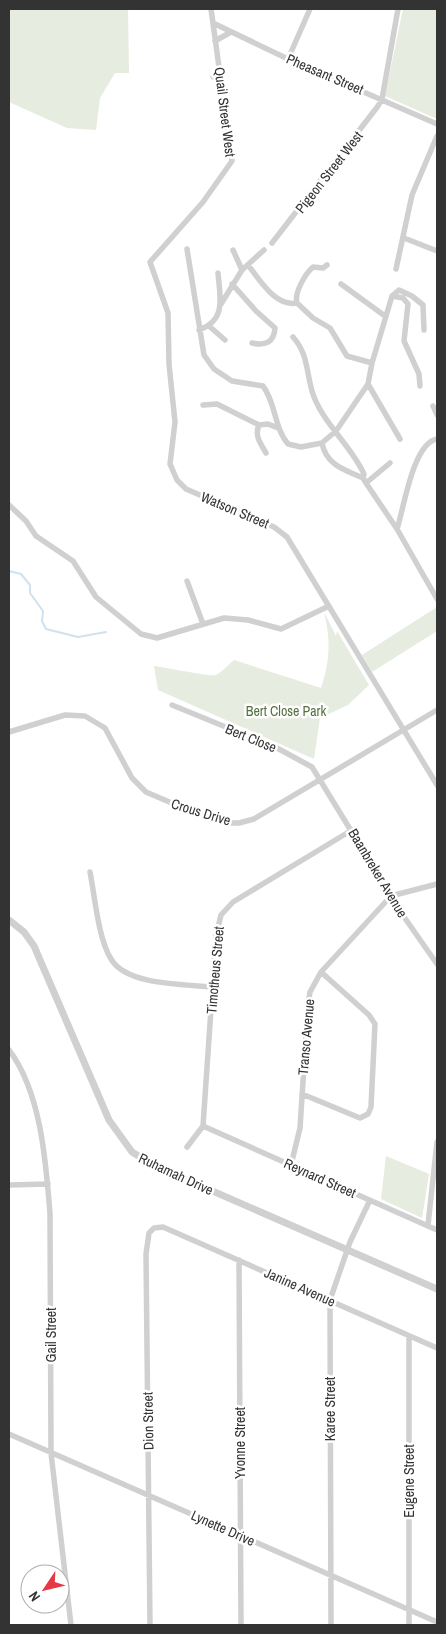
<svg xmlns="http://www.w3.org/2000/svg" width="446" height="1634" viewBox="0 0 446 1634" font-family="'Archivo Narrow',sans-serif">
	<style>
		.green { fill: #e6ecdf }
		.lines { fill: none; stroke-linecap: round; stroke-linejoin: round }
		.stream { stroke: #cfe2ee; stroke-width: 2 }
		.minor { stroke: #d0d0d0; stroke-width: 5.5 }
		.tertiary { stroke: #d0d0d0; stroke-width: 7 }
		.labels { text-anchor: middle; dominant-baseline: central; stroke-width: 5; stroke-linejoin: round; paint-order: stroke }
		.street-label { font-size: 14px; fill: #333; stroke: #fff }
		.park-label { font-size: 14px; fill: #56703f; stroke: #fff }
	</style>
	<rect width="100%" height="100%" fill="#fff"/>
	<path class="green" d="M9,9H128L129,73H115L100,98L96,130L67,128L9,102Z
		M403,9H437V119L385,96Z
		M437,607V631L372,672L362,655Z
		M324,612L336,636L337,631L369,685L348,705L320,718L314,759L158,690L154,666C163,667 211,677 216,675C222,672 229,664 234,660L321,688C330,660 331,641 324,612Z
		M386,1156L429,1174L422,1218L381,1199Z"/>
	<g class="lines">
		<path class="stream" d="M9,571L21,574L30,585V593L43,611L42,621L46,629L78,637L106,632"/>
		<path class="minor" d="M211,9L232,161L203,202L150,262L168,313L169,364L175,422L170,464L177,480L186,489L274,527L287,537L437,785
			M213,23L288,59L437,124
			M215,41L231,32
			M288,59L310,9
			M213,77L221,76
			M404,238L437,251
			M272,243L378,106L382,99L398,9
			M187,249L204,355L214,369L232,381L263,386C276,403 274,428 288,444L301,447L322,443L336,431L368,384L372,363
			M233,250L242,270
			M248,265C260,280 275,307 297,303L313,318L330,328L347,356L372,363L392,296L399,290L412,296L423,305L424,330
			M396,269L412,195L437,136
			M232,284L256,311L275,328C274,342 266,346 252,343
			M341,284L385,316
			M392,296L403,298L408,304L404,341L419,374L420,386
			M297,303C294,293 305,274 313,267L323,268L327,265
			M221,304L242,270L264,250
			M209,326L225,340
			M199,330C227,320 220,297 218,273
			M293,337C308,354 306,370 312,391C321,422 351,445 364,474L363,478L366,483L397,529L437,599
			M368,384L400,439
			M203,405L217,404L259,425
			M433,406L437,415
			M322,443C326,465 345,470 363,478
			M266,453C261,444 254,436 259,425L268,424L278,428
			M366,483L390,463
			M9,505L26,521L36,536L73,561L96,597L141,634L157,638L224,618L248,620L281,629L329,606
			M397,529C404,508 413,443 437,439
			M187,581L203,624
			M172,705L277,748L312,767L402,914L437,964
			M9,732L65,715L85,716L105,728L132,778L146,792L188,810L227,823H239L254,819L437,710
			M90,872C95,897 98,938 111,959C127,986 185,984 213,987
			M9,1050C41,1092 46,1162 50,1214L51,1453L71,1625
			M302,1094L360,1118L368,1114L371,1107L375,1024L369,1015L321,972
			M203,1126L437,1230
			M187,1147L203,1126L216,936L221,915L233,902L352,830
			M291,1165L300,1128L308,1004L310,992L321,972L391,896L437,884
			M9,1185L48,1184
			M428,1225L437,1142
			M239,1260L241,1625
			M409,1336V1625
			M9,1434L437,1622
			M150,1625L146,1254L149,1233L154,1228L163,1227L437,1348
			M331,1625L330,1300L350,1242L370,1200"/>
		<path class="tertiary" d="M9,920L24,932L34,946L109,1120L132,1152L153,1165L437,1289"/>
	</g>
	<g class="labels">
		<g class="street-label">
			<text transform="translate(325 74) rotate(23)">Pheasant Street</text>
			<text transform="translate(225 112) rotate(83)">Quail Street West</text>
			<text transform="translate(329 172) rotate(-52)">Pigeon Street West</text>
			<text transform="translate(235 510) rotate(23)">Watson Street</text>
			<text transform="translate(251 738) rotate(22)">Bert Close</text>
			<text transform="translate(201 812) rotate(17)">Crous Drive</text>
			<text transform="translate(378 873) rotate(59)">Baanbreker Avenue</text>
			<text transform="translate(215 970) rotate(-85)">Timotheus Street</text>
			<text transform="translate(306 1037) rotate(-85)">Transo Avenue</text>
			<text transform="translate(176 1174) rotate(25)">Ruhamah Drive</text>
			<text transform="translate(320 1178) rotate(24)">Reynard Street</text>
			<text transform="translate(300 1287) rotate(24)">Janine Avenue</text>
			<text transform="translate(51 1335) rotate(-90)">Gail Street</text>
			<text transform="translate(330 1409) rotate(-90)">Karee Street</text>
			<text transform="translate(148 1421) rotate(-91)">Dion Street</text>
			<text transform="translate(240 1443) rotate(-90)">Yvonne Street</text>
			<text transform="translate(409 1481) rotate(-90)">Eugene Street</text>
			<text transform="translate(223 1528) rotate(24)">Lynette Drive</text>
		</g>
		<g class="park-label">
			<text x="286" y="711">Bert Close Park</text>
		</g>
	</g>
	<rect width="446" height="1634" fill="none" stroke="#333333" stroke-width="20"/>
	<g transform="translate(45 1589) rotate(235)"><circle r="24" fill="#ffffff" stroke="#adadad"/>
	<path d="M0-4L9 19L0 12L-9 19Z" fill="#e63946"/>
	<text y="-8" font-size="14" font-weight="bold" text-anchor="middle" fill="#333333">N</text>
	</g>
</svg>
